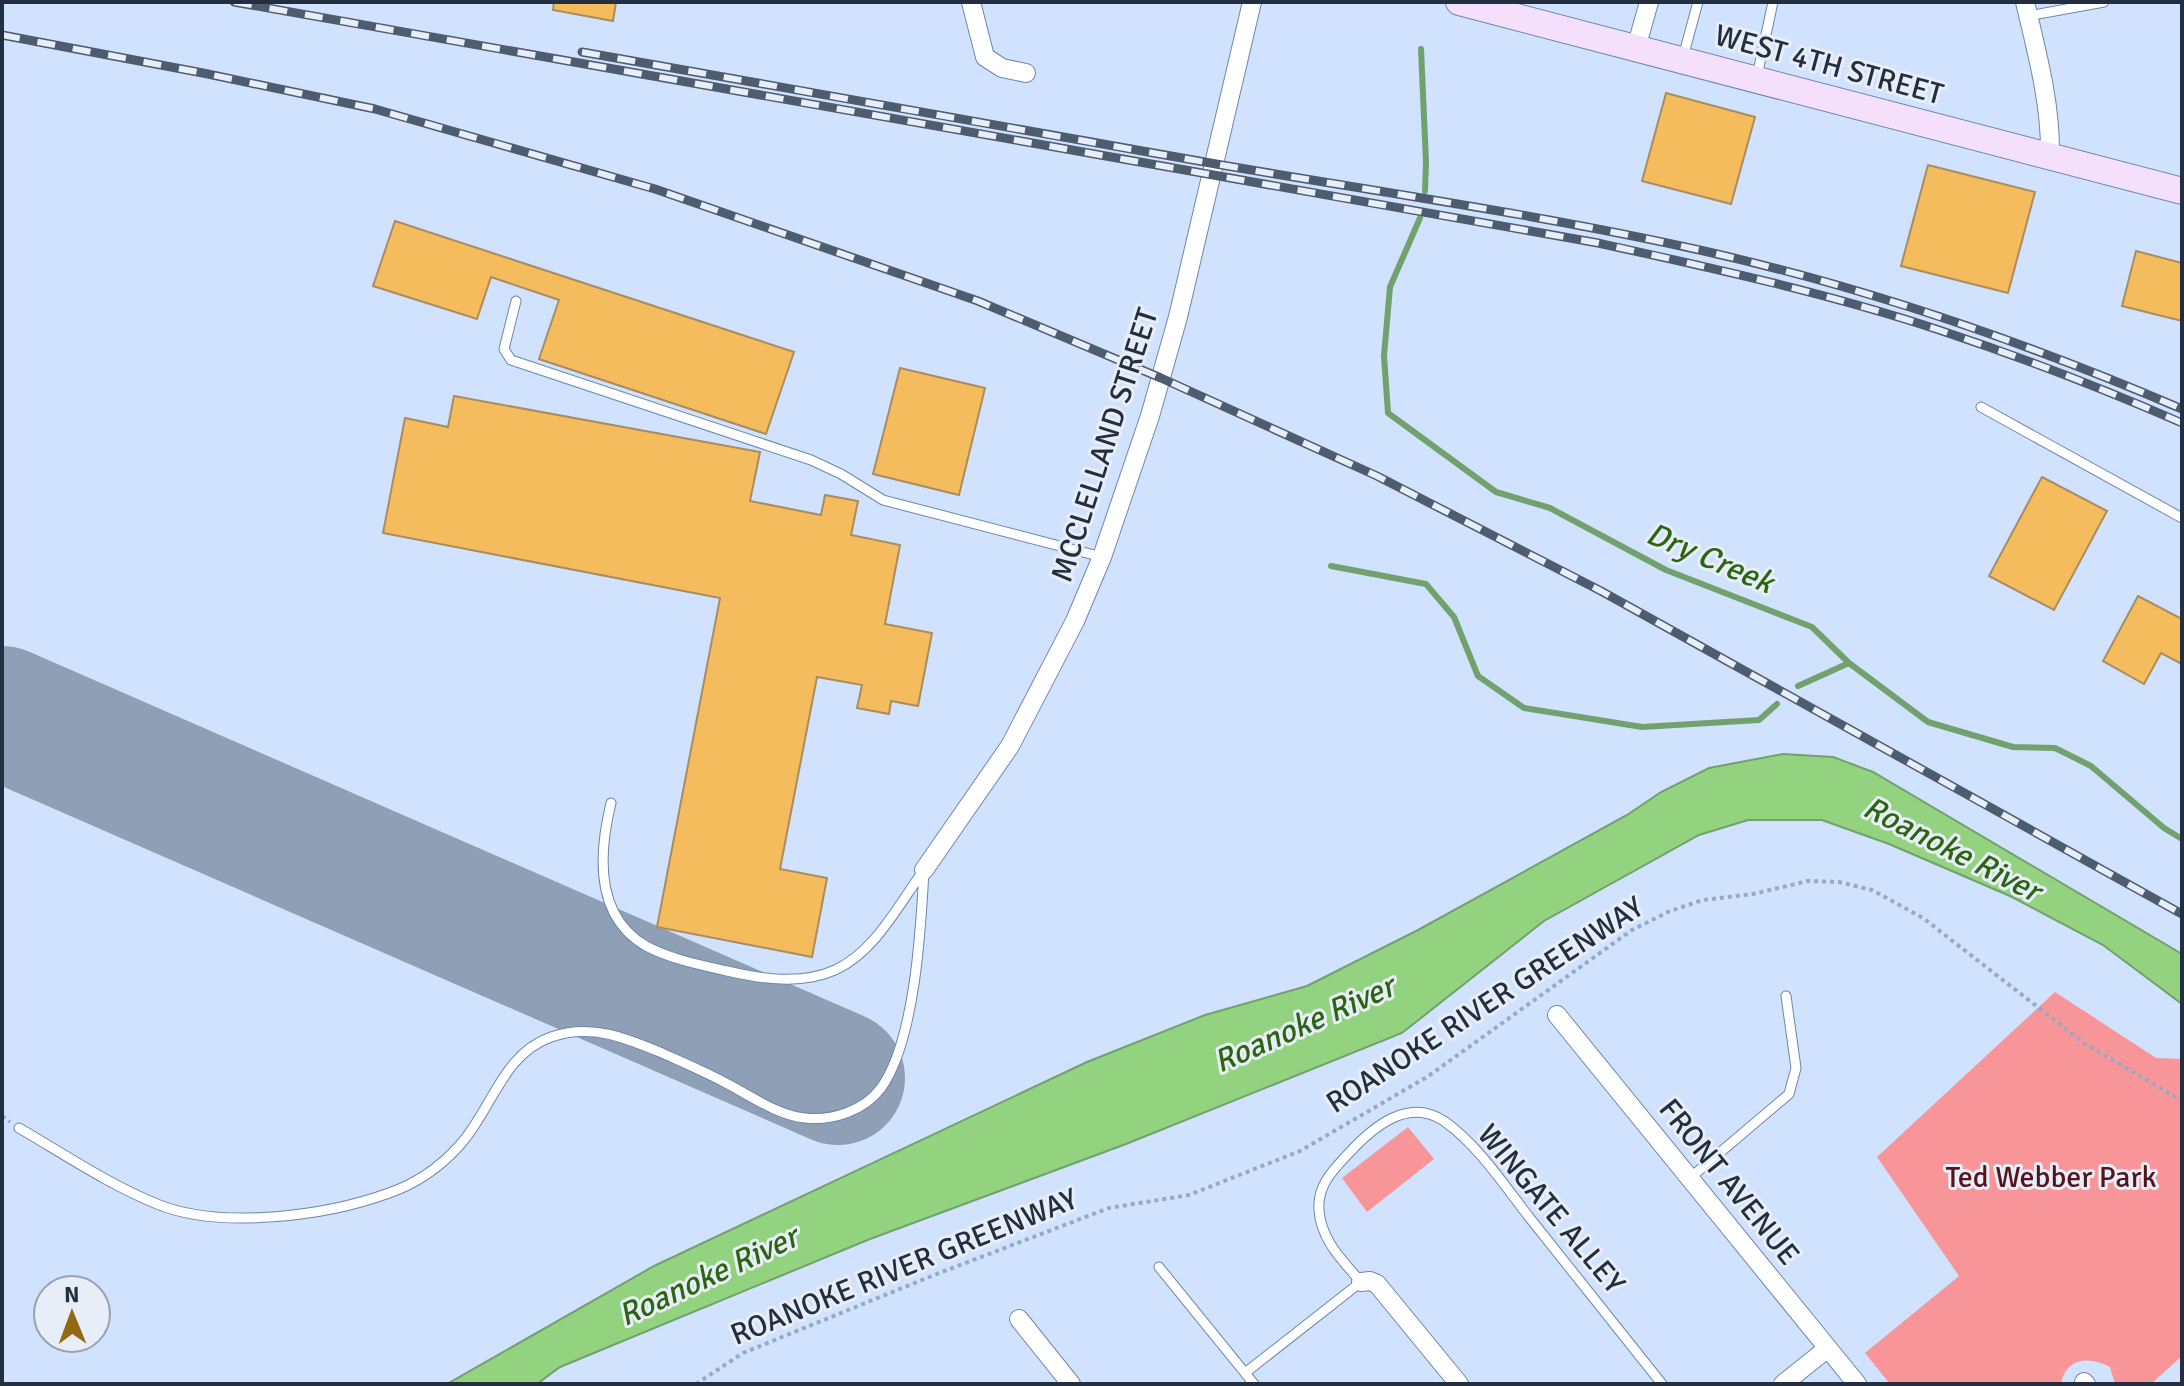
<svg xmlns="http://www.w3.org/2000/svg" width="2184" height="1386" viewBox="0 0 2184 1386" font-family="Signika,sans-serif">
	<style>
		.green { fill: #f89598 }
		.water { fill: #93d27f; stroke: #71a16c; stroke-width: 2 }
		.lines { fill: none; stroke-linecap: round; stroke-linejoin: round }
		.stream { stroke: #71a16c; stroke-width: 6 }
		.runway { stroke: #8f9fb6; stroke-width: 134 }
		.building { fill: #f5bc5d; stroke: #a98d60; stroke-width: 2 }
		.service-casing { stroke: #6c87b0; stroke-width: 11 }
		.minor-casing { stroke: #6c87b0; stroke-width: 20 }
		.secondary-casing { stroke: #6c87b0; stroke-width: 28 }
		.path { stroke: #99a9c1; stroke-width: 4; stroke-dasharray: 4 4; stroke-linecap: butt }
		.service { stroke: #fff; stroke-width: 9 }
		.minor { stroke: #fff; stroke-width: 18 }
		.secondary { stroke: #f4e0fa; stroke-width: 26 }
		.rail-casing { stroke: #4e5c6f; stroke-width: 9 }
		.rail { stroke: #e8eef7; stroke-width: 6; stroke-dasharray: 18; stroke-linecap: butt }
		.labels { text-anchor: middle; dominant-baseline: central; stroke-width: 6; stroke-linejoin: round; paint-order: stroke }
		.street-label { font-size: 30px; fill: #232f40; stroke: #e8eef7 }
		.park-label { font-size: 30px; fill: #55131b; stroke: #e8eef7 }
		.water-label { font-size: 32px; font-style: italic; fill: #2b6512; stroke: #e8eef7 }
	</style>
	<rect width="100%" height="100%" fill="#d0e2fd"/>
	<path class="green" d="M2055,992L2156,1058L2182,1059V1356L2151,1384H2115L2110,1367C2090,1356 2066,1357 2061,1384H1890L1865,1353L1959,1276L1877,1157Z
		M1408,1127L1434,1159L1367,1212L1342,1178Z"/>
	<path class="water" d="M1783,754L1833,757L1873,772L2182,954V1004L2103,945L2010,896L1889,844L1822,820H1748L1699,835L1544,921L1402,1033L1126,1144L870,1239L560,1367L537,1384H447L654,1266L1087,1062L1205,1015L1307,986L1418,930L1627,815L1661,792L1709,768Z"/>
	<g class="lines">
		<path class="stream" d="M1421,49L1426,162L1425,191
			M1420,218L1390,287L1384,356L1388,413L1496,492L1550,508L1666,570L1812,627L1849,663L1928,722L2013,747L2055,748L2091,766L2164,828L2182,839
			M1331,566L1426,584L1454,617L1478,676L1524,708L1642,727L1759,720L1777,704
			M1798,686L1849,663"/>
		<path class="runway" d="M2,713L838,1078"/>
	</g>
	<path class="building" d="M554,2H616L613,21L553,10Z
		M1666,93L1755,117L1731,204L1642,181Z
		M1928,165L2035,192L2008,293L1901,266Z
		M395,221L794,352L766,434L539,359L559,300L491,277L477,319L373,286Z
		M2136,251L2182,263V321L2122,306Z
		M900,368L985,388L959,495L873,474Z
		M454,396L760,452L750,501L821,515L825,495L858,501L851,535L900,545L885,624L932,633L918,706L891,701L889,714L857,708L862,685L817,677L780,869L827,878L812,957L657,927L720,598L383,533L405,418L448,427Z
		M2042,477L2107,511L2054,610L1989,576Z
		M2138,596L2182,619V664L2161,653L2144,684L2103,661Z"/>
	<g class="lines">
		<g class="service-casing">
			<path id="service" d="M2028,16L2104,2
				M1683,57L1698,2
				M1757,76L1773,2
				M516,301L504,349L511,360L811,460L841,474L883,500L1102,557
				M1981,407L2182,518
				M611,803C599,852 594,916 646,946C670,959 701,965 727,971C762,979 802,985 835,970C875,952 899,904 924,870
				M19,1128C64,1154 108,1184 157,1204C220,1230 326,1216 389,1193C415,1184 440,1167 459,1146C491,1112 502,1054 551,1037C591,1023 626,1038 662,1053C682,1062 703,1071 722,1081C748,1094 776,1115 805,1118C832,1121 864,1111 881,1088C915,1041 921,928 924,870
				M1690,1178L1789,1094L1796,1068L1786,996
				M1159,1267L1254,1384
				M1245,1373L1361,1282C1342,1260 1321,1240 1319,1210C1317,1185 1334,1169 1349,1153C1373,1127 1408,1097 1444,1121C1478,1145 1504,1185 1529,1217C1573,1273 1618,1328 1662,1384"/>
		</g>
		<g class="minor-casing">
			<path id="minor" d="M971,2L985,57L1002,68L1026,73
				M2025,2C2037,53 2051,104 2050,156
				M1636,48L1649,2
				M924,870L1010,746L1075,621L1102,557L1150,416L1178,317L1252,2
				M1557,1015L1857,1384
				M1361,1282L1370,1281L1377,1284L1459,1384
				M1019,1319L1071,1384
				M2084,1382L2086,1384
				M1783,1384L1828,1348"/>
		</g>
		<g class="secondary-casing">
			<path id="secondary" d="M1459,2L2182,191"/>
		</g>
		<path class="path" d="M2,1116L10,1122
			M696,1384L743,1353L934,1275L1109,1208L1189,1195L1300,1151L1427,1077L1632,930L1670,911L1703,900L1753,894L1808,881L1839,882L1872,890L1923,918L2084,1043L2182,1101"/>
		<use href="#service" class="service"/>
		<use href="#minor" class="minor"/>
		<use href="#secondary" class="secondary"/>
		<g class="rail-casing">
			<path id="rail" d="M234,2L1598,243C1712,268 1827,293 1939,330C2021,357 2102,388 2182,423
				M2,35L203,73L375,109L655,189L978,301L1161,378L1377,476L1601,591L2182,914
				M582,52C793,89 1004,127 1216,164C1379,192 1543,215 1704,251C1868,288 2028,343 2182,409"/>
		</g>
		<use href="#rail" class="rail"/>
	</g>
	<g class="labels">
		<g class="street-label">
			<text transform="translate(1829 65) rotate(15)">WEST 4TH STREET</text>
			<text transform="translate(1105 445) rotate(-72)">MCCLELLAND STREET</text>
			<text transform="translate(1485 1005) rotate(-33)">ROANOKE RIVER GREENWAY</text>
			<text transform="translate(1729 1182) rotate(51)">FRONT AVENUE</text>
			<text transform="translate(1551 1209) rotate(50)">WINGATE ALLEY</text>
			<text transform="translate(904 1267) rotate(-22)">ROANOKE RIVER GREENWAY</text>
		</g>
		<g class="park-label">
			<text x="2051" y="1177">Ted Webber Park</text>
		</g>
		<g class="water-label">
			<text transform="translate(1710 558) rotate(23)">Dry Creek</text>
			<text transform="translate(1952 849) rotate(27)">Roanoke River</text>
			<text transform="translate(1304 1024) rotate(-24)">Roanoke River</text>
			<text transform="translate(708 1276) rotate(-25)">Roanoke River</text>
		</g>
	</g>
	<rect width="2184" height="1386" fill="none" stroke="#232f40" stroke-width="8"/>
	<g transform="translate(72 1314) rotate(359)"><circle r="38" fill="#e8eef7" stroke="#99a2ae" stroke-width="2"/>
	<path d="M0-6L14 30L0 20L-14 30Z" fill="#936813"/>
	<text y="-12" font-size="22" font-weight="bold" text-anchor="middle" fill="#232f40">N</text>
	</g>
</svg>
